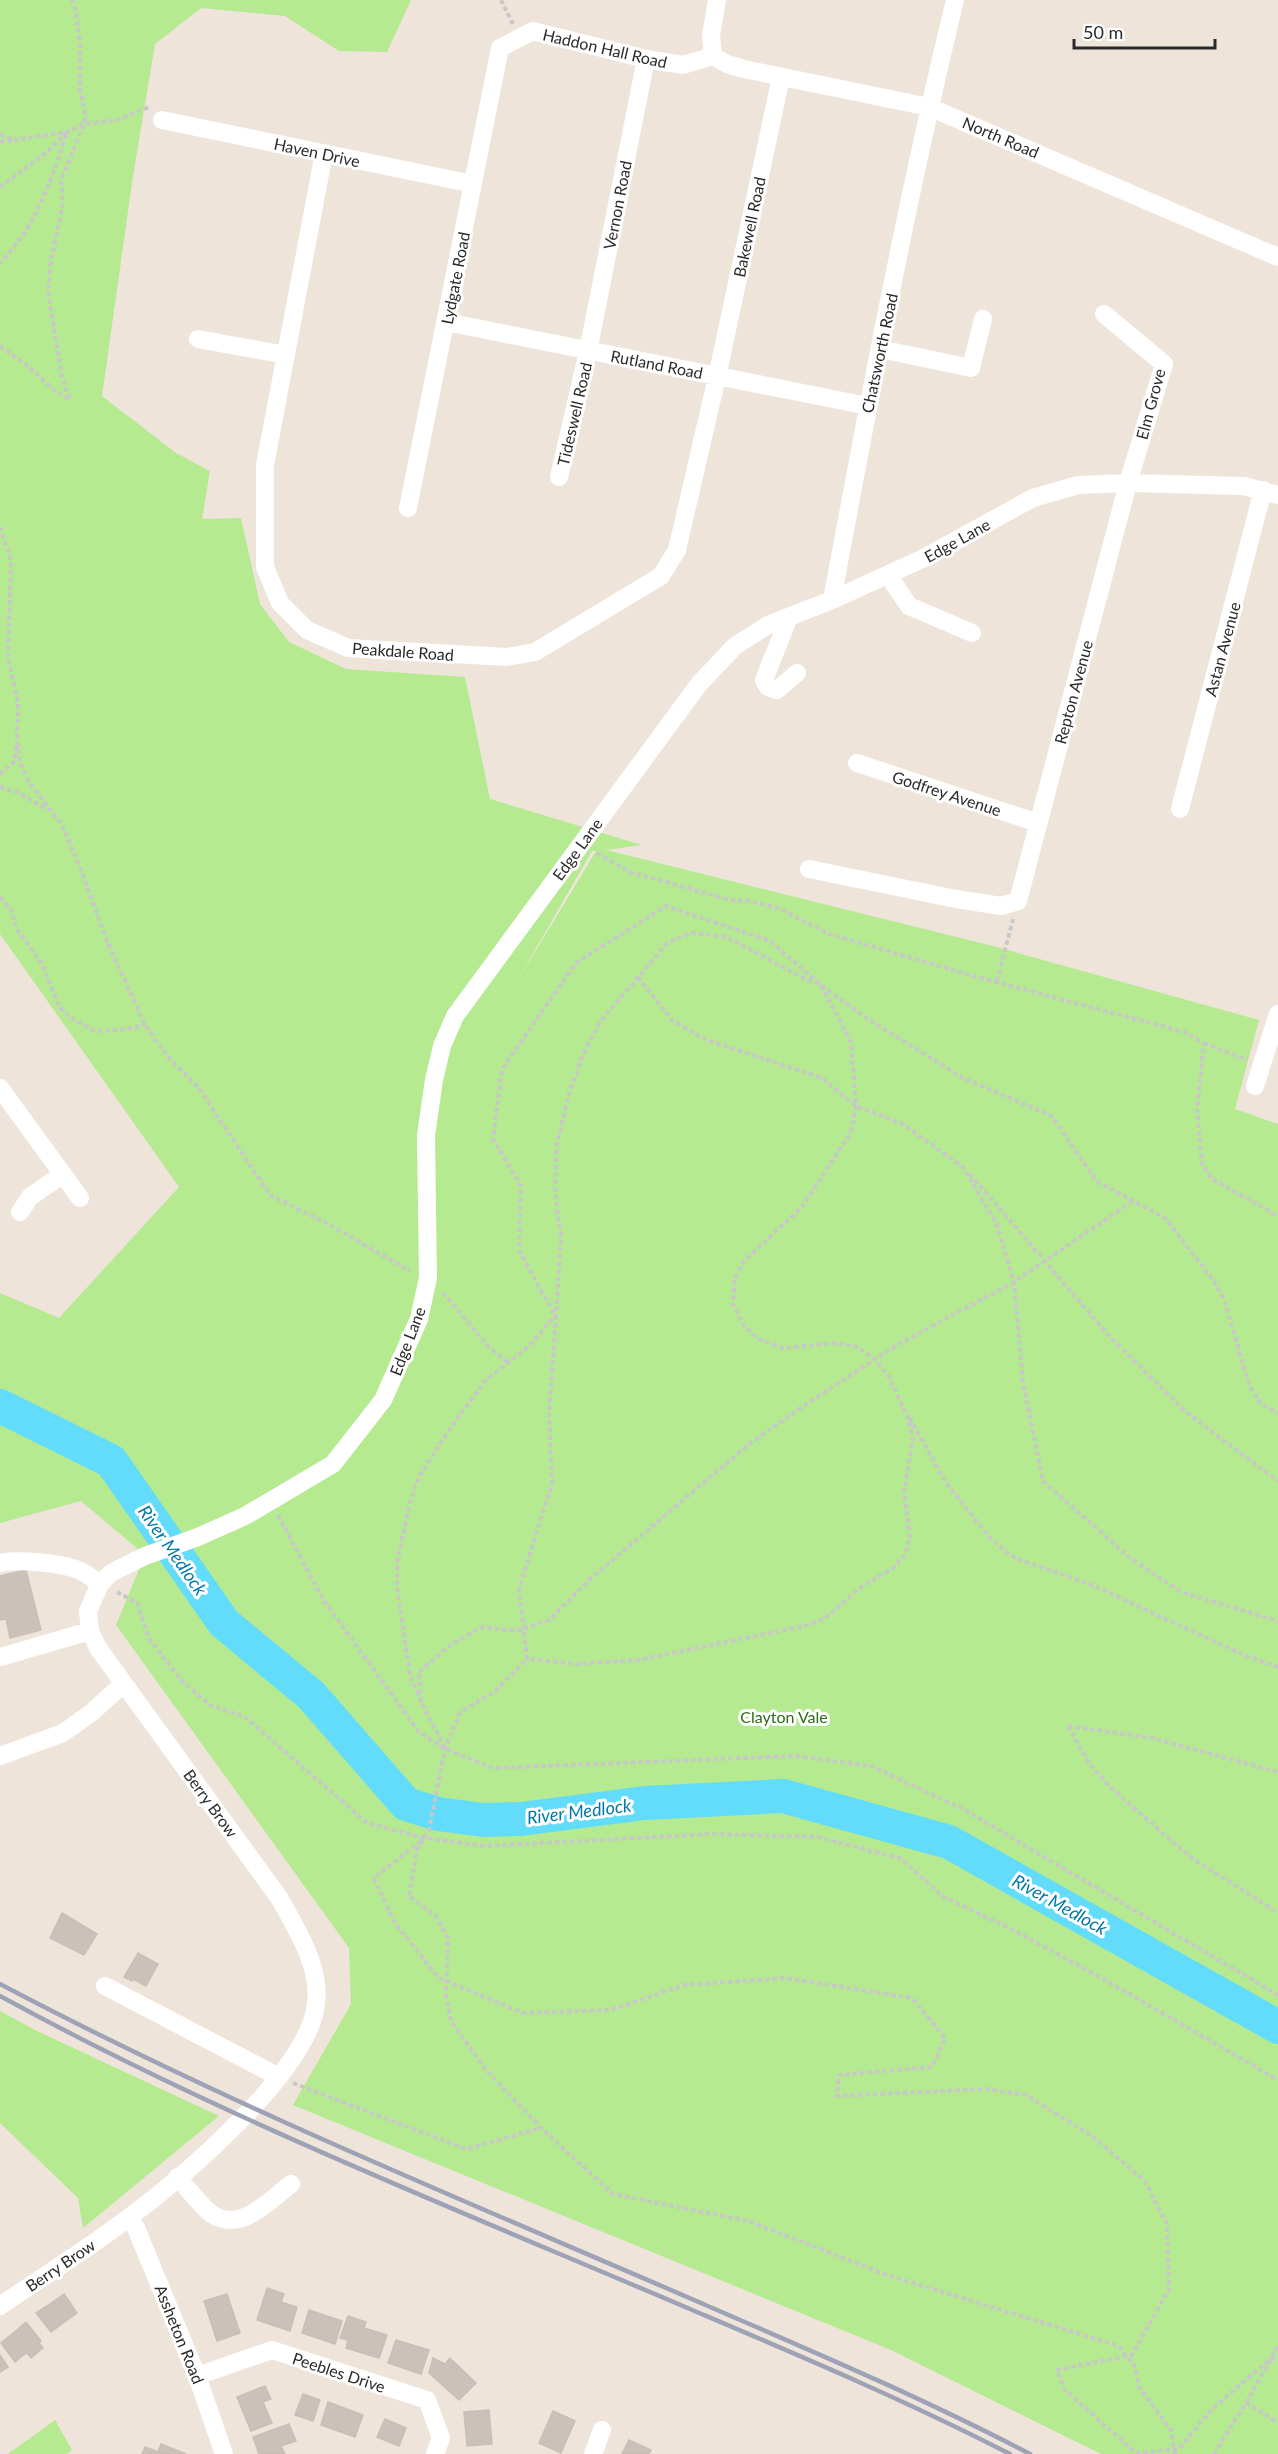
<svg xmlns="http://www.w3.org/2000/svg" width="1278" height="2454" viewBox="0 0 1278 2454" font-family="Lato,sans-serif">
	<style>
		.green { fill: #b5ea91; fill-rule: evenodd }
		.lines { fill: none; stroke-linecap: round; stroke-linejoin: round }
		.river { stroke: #62dcfa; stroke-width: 34 }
		.building { fill: #c9c1ba; stroke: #c9c0b4; stroke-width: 1.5 }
		.path { stroke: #c8c8c8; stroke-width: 4; stroke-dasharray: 4.5 3; stroke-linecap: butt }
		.minor { stroke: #fff; stroke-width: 18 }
		.rail { stroke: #9da2b6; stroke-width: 4.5 }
		.labels { text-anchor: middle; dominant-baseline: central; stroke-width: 6; stroke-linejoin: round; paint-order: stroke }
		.street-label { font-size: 16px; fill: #2a2a2a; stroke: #fff }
		.park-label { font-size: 16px; fill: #2b6e13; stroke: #fff }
		.water-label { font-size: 18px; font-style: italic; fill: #0079a8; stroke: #fff }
	</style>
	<rect width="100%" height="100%" fill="#eee4da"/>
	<path class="green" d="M0,0H411L387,52L339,51L285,16L201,8L155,44L133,176L102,396L176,453L210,471L202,519L241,518L260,604L289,642L346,669L465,677L490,799L642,845L606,850L989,945L1259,1020L1235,1109L1278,1124V2454H1101L891,2350L293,2105L351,2004L349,1948L116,1625L145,1555L81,1501L0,1523V1293L59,1318L179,1187L0,934ZM592,851H596L515,985Z
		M0,2011L37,2031L219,2116L83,2228L78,2198L0,2123Z
		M55,2420L72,2450L67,2454H8Z"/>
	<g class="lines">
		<path class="river" d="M0,1406L111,1461L224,1623L311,1695L406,1804L438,1814L483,1820L521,1819L645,1803L783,1796L949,1842L1278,2027"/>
	</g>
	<path class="building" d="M26,1570L41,1630L10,1638L6,1619L0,1620V1576Z
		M62,1913L97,1934L84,1955L50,1938Z
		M138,1953L158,1964L146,1986L133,1979L132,1981L124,1977Z
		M267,2288L284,2294L281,2302L297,2307L290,2331L257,2320Z
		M64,2294L77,2313L63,2323L50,2304Z
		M227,2294L240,2333L217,2341L204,2301Z
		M50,2304L63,2323L51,2332L36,2313Z
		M309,2310L342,2321L335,2344L302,2333Z
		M348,2316L366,2322L364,2328L387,2335L379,2358L346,2348L348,2340L340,2338Z
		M26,2322L41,2341L39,2343L43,2348L31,2358L12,2334Z
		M12,2334L26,2353L15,2362L1,2343Z
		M396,2340L429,2350L421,2374L388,2363Z
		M0,2355L8,2367L0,2372Z
		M433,2358L445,2364L450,2358L476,2383L459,2400L429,2373Z
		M265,2386L271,2399L263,2402L272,2423L251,2431L237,2397Z
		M303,2394L320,2400L313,2421L295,2415Z
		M328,2402L363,2415L355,2437L321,2425Z
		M489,2410L492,2444L467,2446L464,2412Z
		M553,2411L575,2421L561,2453L539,2443Z
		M385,2419L406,2428L399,2446L377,2437Z
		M289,2424L296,2441L281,2446L285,2454H259L253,2437Z
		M629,2440L651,2450L649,2454H622Z
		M161,2444L186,2454H142L145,2447L158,2452Z"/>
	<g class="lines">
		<path class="path" d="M501,0L513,24
			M0,134L13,140L67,132L84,124L117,120L149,107
			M0,142L13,140
			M0,187L47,152L67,132C58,162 41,210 23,235C16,245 7,254 0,264
			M0,346L27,365L54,390L70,400L62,377L48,292L51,261L63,203L61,181L84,124L85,110L80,90V45L76,12L72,0
			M0,527L11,560L8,658L18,703L17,737L20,762L28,781L62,825L80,867L104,934L145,1025L168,1057L198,1087L270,1195L330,1225L410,1271
			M0,774L14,762L17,744
			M0,787L19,793L48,810
			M597,853L630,872L730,900L749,901L778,908L829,934L970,975L1184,1032L1204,1043L1197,1109L1202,1164L1212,1179L1278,1216
			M0,897L11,910L16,928L41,962L60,1008L74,1020L95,1031L120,1030L145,1025
			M638,977L672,1020L704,1039L822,1078L856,1106L903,1124L963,1167L997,1225L1014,1282L1023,1383L1043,1481L1129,1557L1181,1592L1278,1621
			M997,981L1013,919
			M1204,1043L1247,1060
			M970,1174L1110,1337L1187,1413L1278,1481
			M443,1293L489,1347L507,1362
			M910,1418L946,1483L991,1539L1015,1558L1092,1585L1244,1655L1278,1667
			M278,1515L324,1601L419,1732L445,1749L493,1768L796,1756L871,1766L963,1809L1278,1995
			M117,1592L137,1603L150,1640L182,1681L210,1705L245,1717L367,1823L424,1838L485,1846L711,1834L818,1837L902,1859L942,1896L1009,1928L1098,1976L1278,2080
			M421,1702L410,1675L397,1586V1563L410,1502L419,1477L447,1433L485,1381L530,1345L549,1322L556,1318L561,1236L555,1193L557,1144L569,1094L583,1055L600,1022L668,942L692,933L727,937L807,980L820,984L851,1042L856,1106L851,1132L802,1207L744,1261L735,1277L733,1304L744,1326L759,1339L782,1348L835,1343L857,1347L875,1359L889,1377L908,1418L913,1439L904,1492L910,1535L905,1555L893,1568L861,1587L824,1619L804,1626L638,1660L577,1664L527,1659
			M1068,1726L1090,1764L1109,1786L1189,1856L1278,1913
			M1068,1726L1152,1738L1278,1772
			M445,1748L421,1702L419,1672L450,1645L482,1627L517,1631L549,1620L589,1580L748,1445L809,1402L897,1345L1014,1282L1133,1201
			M421,1841L374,1878L394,1922L439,1978L523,2013L611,2010L684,1985L785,1978L912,1998L945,2038L932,2067L839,2075L837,2096L986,2089L1026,2095L1093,2137L1145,2181L1167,2224L1169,2289L1132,2355L1057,2370L1065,2390L1136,2453L1179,2449L1212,2409L1269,2360L1278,2358
			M293,2083L466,2149L541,2128
			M1246,2403L1278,2346
			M1175,2454L1171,2430L1139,2387L1135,2367L1119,2346L887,2275L748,2221L613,2194L541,2128L487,2071L451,2021L446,1994L448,1938L435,1915L409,1896L417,1850L429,1830L445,1749L460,1712L494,1692L527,1659L519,1589L552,1484L549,1412L556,1318L519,1250L521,1186L493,1139L502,1069L576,963L666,906L770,941L820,984L865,1017L963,1078L1052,1116L1096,1181L1165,1218L1213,1280L1224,1299L1249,1385L1261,1404L1278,1413
			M1214,2454L1246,2403L1278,2422"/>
		<path class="minor" d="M713,56L727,64L744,69L929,107L1278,257
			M713,56L711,36L717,0
			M162,120L473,184
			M324,153L265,465V567L280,603L307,630L348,648L507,657L535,652L661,576L677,550L717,377L781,77
			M446,322L868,406
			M198,339L286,355
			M880,349L971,368L983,319
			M559,477L588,351L646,59
			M408,508L500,48L533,31L646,59L683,65L713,56
			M888,575L909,606L972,633
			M832,600C869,400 907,198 955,0
			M789,617L764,680L768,687L777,690L797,673
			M857,763L1038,823
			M1180,809L1263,490
			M809,869L956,899L1001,906L1018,901L1128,483L1164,364L1104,314
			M1255,1086L1278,1014
			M0,1088L80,1198
			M20,1212L30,1197L63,1174
			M0,1563C19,1559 57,1563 76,1569C85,1572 92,1578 100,1584
			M0,1657L90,1631
			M0,1756L63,1733L91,1713L123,1684
			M105,1986L279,2077
			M177,2177C187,2187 202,2208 213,2215C242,2232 270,2200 291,2184
			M128,2218L136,2228L197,2376L224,2454
			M0,2306C42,2277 86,2250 127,2219C181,2179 309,2071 316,2004C321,1966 297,1931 280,1899L98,1648L90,1631L88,1611L100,1584L111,1573L145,1556L198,1537L245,1516L333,1464L383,1400L419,1319L428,1278L426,1135L434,1080L442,1046L455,1016L699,684L735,646L768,625L832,600L922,559L1033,498L1078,485L1128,483L1244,486L1278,495
			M197,2376L272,2350L427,2400L441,2438L435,2454
			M593,2454L602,2430"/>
		<path class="rail" d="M0,1984C225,2103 461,2199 694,2300C807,2349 921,2397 1030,2454
			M0,1996C221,2117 458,2210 690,2309C798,2355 905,2400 1010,2454"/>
	</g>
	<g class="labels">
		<g class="street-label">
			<text transform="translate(605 48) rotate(13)">Haddon Hall Road</text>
			<text transform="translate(1001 137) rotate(23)">North Road</text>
			<text transform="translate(317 152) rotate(12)">Haven Drive</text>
			<text transform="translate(617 205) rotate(-79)">Vernon Road</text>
			<text transform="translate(749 227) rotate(-78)">Bakewell Road</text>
			<text transform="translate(455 278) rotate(-79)">Lydgate Road</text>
			<text transform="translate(879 353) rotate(-78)">Chatsworth Road</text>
			<text transform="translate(657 364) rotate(11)">Rutland Road</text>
			<text transform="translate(1150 404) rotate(-75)">Elm Grove</text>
			<text transform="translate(574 414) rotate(-77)">Tideswell Road</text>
			<text transform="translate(957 540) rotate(-29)">Edge Lane</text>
			<text transform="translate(1222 649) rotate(-75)">Astan Avenue</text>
			<text transform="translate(403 651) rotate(4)">Peakdale Road</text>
			<text transform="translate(1073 692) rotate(-75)">Repton Avenue</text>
			<text transform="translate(947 793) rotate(18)">Godfrey Avenue</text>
			<text transform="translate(577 849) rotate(-54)">Edge Lane</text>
			<text transform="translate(407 1341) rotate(-69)">Edge Lane</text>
			<text transform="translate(211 1803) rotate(54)">Berry Brow</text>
			<text transform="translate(60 2265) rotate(-34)">Berry Brow</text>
			<text transform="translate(180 2334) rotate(68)">Assheton Road</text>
			<text transform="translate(339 2372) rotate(18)">Peebles Drive</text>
		</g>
		<g class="park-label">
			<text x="784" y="1716">Clayton Vale</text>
		</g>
		<g class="water-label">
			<text transform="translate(173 1550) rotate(55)">River Medlock</text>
			<text transform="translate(579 1811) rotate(-7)">River Medlock</text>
			<text transform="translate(1060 1904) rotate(29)">River Medlock</text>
		</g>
	</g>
	<path d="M1074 39v9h141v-9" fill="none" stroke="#2a2a2a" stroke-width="3"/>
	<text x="1083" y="39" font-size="18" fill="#2a2a2a" stroke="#ffffff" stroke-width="4.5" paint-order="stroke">50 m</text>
</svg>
